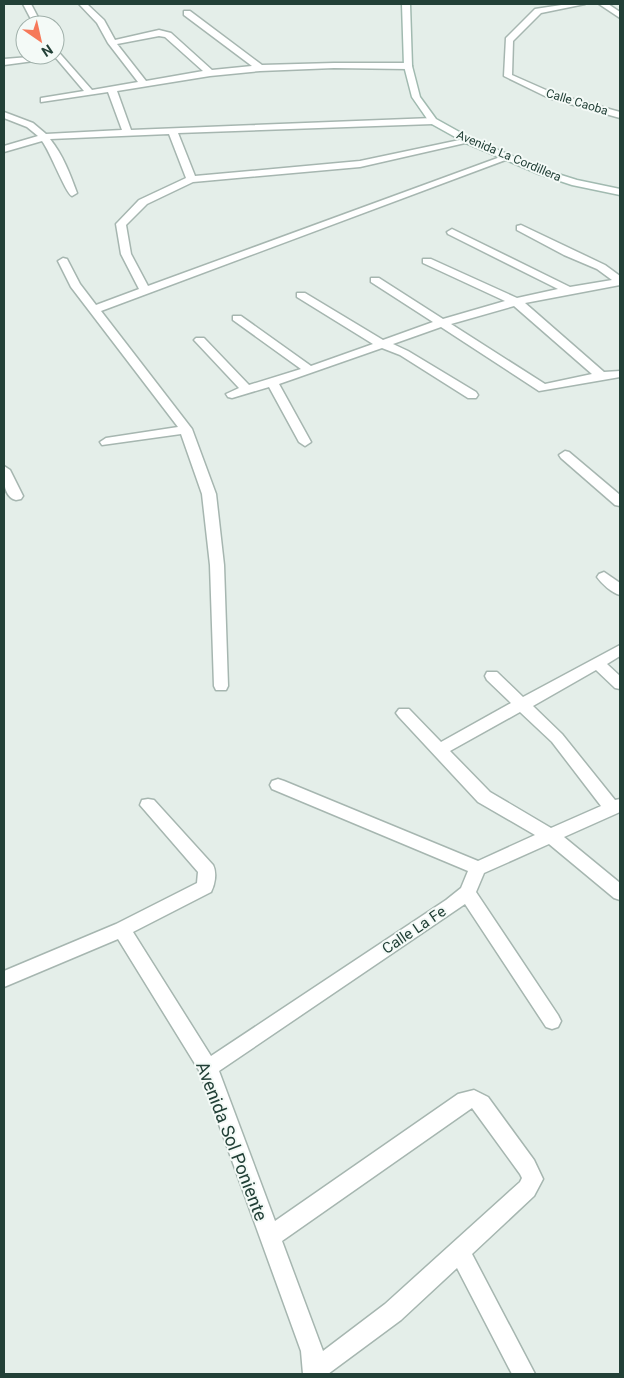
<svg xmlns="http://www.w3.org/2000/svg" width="624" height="1378" viewBox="0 0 624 1378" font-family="Roboto,sans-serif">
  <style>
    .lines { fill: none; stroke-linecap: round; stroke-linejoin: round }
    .street-casing { stroke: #a6b6b0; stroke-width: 3 }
    .secondary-casing { stroke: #a1bab0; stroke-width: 3 }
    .street { fill: #fff; fill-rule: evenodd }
    .secondary { fill: #fff; fill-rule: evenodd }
    .labels { text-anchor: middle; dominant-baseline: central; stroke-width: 4; stroke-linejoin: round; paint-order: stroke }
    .far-street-label { font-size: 12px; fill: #224037; stroke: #f4faf7 }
    .street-label { font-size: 15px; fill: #224037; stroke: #f4faf7 }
    .near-street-label { font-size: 18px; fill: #224037; stroke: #f4faf7 }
  </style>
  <rect width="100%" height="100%" fill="#e4eee9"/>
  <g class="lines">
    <g class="street-casing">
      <g id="street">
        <polygon points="23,4 31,4 42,25 34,25"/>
        <path d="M79,4H87L104,20L115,40L159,30L171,33L212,70L252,66L184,15V11H190L262,65L334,63H408L412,66L408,69L334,68L260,71L210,76L117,91L131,130L433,118L438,121L433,124L178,133L195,176L360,161L469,138L474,141L360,167L193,182L147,204L126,225L131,254L148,286L503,156L511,158L101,311L192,429L216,494L224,565L228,686L226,690H216L214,686L210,565L202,494L181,434L102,445L100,442L106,438L178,427L71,287L58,261L63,258L67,259L80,284L96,305L139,289L121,254L116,224L139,200L186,178L169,134L50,139C63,155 70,174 77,193L72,196C66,194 50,151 42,141L4,152V146L38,136L27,127L4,118V112L33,123L46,134L122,130L108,92L41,102V98L84,91L56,58L4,65V59L55,55V48L92,90L138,82L108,43L97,23ZM159,36L165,37L203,71L146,81L117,44Z"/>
        <polygon points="568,4 585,4 541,13 513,41 512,75 555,94 620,112 620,118 549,98 504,76 506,38 535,9"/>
        <polygon points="599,4 608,4 620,12 620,18"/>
        <path d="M521,225L605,265L620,276V285L525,303L604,372L620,371V377L539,391L441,327L393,344L408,351L476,392L478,395L476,398H468L400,355L382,348L279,384L311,442L305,446L299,442L269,387L232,398L228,397L226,394L239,388L194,340L196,338H204L249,385L301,369L233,320V316H241L311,366L373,344L297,297V293H305L383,340L433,322L371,282V278H379L443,319L505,301L423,263V259H431L517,298L558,289L448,234L447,232L452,229L570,287L612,280L597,269L564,255L517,230V226ZM514,306L592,374L545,384L451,324Z"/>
        <polygon points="565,451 569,452 620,495 620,506 615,505 561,458 559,455"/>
        <path d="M4,466L10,470L23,496L21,499L16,500C3,497 3,477 4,466Z"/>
        <path d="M604,572L620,583V595C612,593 602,584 597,577L599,574Z"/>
        <path d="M620,645V656L607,664L620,676V689L615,688L596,670L533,706L562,734L615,800L620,799V812L564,837L620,883V900L614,898L549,844L484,873L476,892L558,1015L561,1021L558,1027L552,1029L546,1027L465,904L219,1071L275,1221L458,1094L474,1090L488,1097L534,1160L543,1179L534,1196L472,1254L535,1374H512L457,1268L401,1320L328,1374H303L301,1351L200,1072L118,939L4,987V971L116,924L197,883L198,872L140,805L142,800L148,799L154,800L213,865C217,873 215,884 211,892L133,932L211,1056L446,900L461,888L468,871L272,789L270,785L272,781L278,779L284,781L478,861L535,835L478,802L399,717L396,713L399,709H409L441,742L511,703L487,680L485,676L487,672H497L523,697ZM520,712L552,742L601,806L551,828L490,792L450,751ZM472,1108L520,1174L522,1178L520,1182L385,1304L323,1351L282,1241Z"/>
      </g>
    </g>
    <g class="secondary-casing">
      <polygon id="secondary" points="402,4 410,4 412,66 420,97 436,119 472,139 545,170 577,180 620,189 620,195 572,185 539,174 466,143 430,123 412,97 404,66"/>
    </g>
    <use href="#street" class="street"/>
    <use href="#secondary" class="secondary"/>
  </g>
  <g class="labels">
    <g class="far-street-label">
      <text transform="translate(577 102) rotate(17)">Calle Caoba</text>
      <text transform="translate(509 156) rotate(23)">Avenida La Cordillera</text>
    </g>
    <g class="street-label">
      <text transform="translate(414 930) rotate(-34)">Calle La Fe</text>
    </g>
    <g class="near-street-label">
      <text transform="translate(232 1141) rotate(69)">Avenida Sol Poniente</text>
    </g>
  </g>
  <rect width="624" height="1378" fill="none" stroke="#224037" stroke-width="10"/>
  <g transform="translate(40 40) rotate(146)"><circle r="24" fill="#f4faf7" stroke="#a0b0aa"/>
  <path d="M0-4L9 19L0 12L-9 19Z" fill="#f6795a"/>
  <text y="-8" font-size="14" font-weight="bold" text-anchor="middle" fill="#224037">N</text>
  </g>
</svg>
